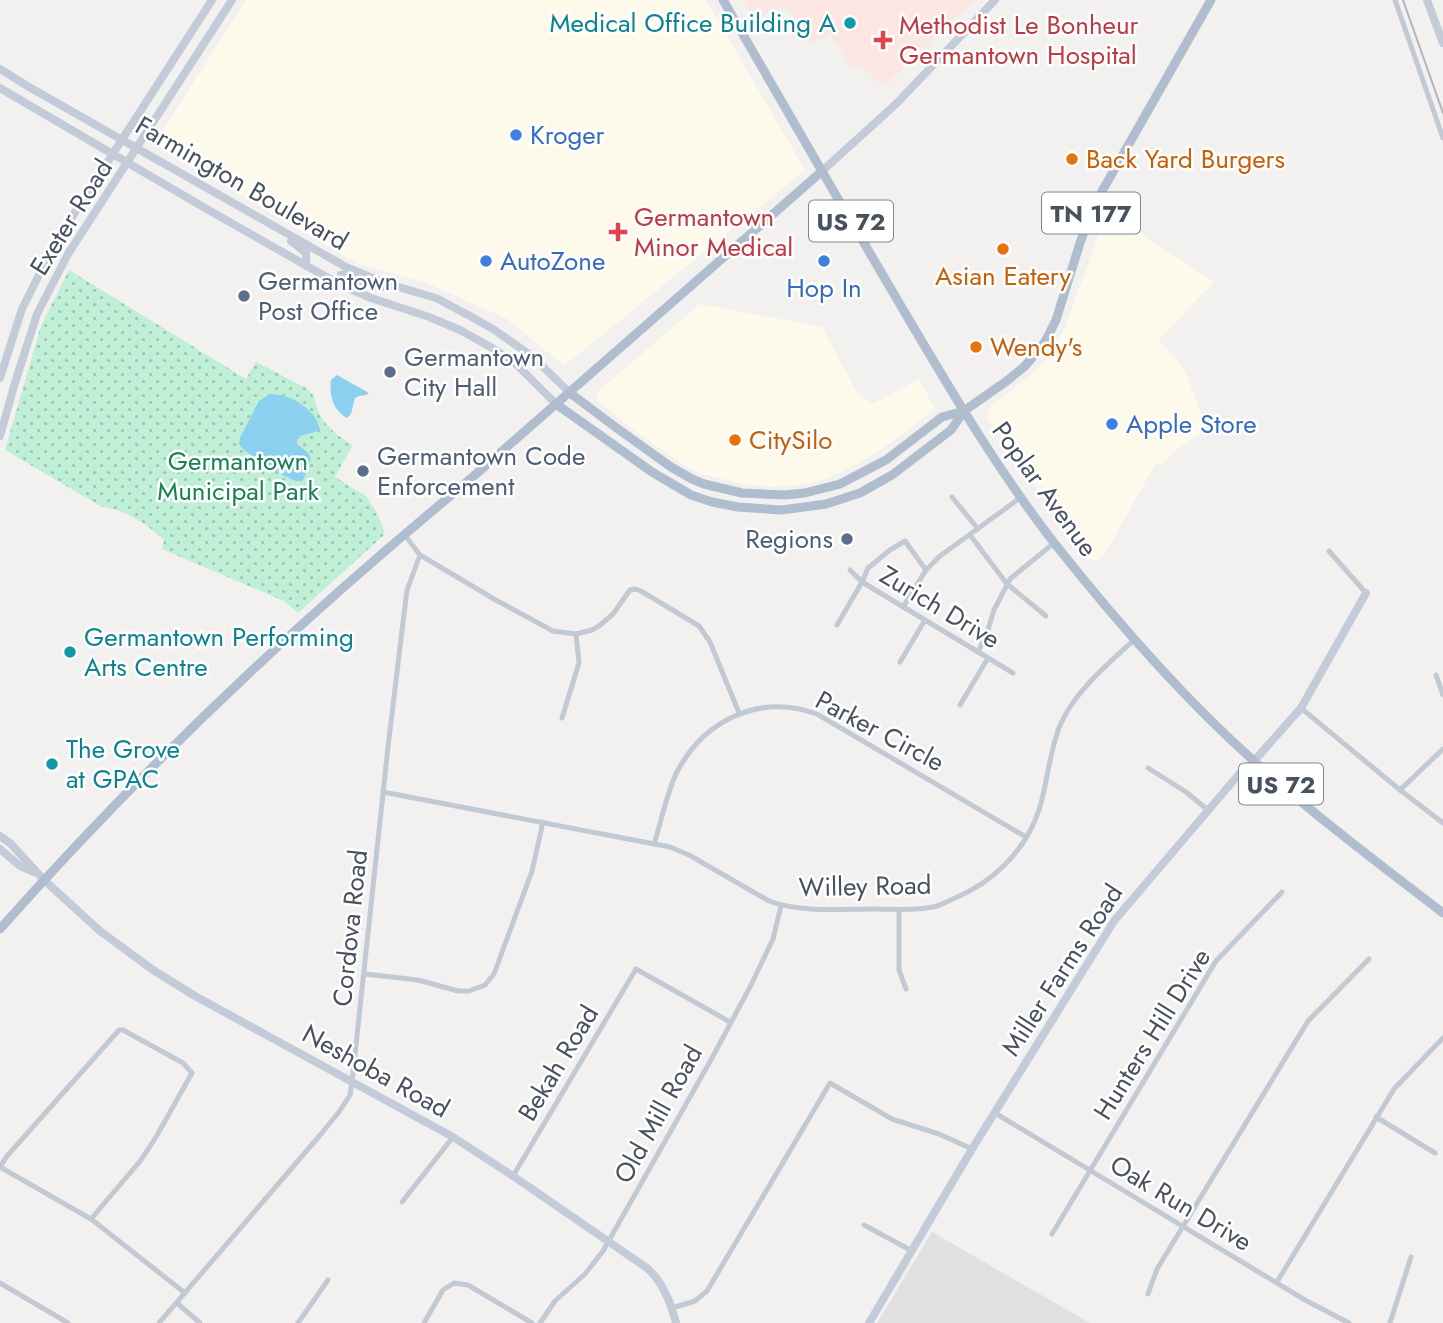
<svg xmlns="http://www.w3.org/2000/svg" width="1443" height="1323" viewBox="0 0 1443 1323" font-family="Jost,sans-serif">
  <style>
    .commercial { fill: #fdf9eb }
    .education { fill: #e1dfdf }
    .medical { fill: #fce6e1 }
    .park { fill: url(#park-dots) }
    .water { fill: #8bd0ee }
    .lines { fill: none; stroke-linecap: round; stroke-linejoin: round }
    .street { stroke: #c1c9d2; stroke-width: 5 }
    .secondary { stroke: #c3cbd9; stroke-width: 8 }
    .primary { stroke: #b0bdcf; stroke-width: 9 }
    .rail { stroke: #b2b5bb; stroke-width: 2 }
    .culture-dot { fill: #0f9aa8; stroke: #fff; stroke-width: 2.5 }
    .health-dot { fill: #e0444e; stroke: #fff; stroke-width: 2.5 }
    .shop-dot { fill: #3f7fe0; stroke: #fff; stroke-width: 2.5 }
    .food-dot { fill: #e8710a; stroke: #fff; stroke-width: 2.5 }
    .service-dot { fill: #5c6f8a; stroke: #fff; stroke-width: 2.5 }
    .labels { text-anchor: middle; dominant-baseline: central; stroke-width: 5; stroke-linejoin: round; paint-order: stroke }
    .shield { fill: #fff; stroke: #7f858e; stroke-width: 2 }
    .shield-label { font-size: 24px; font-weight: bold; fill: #48515e }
    .culture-label { font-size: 26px; fill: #0d838f; stroke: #fff; text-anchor: start }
    .health-label { font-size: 26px; fill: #be3a42; stroke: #fff; text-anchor: start }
    .shop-label { font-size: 26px; fill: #366cbe; stroke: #fff; text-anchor: start }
    .food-label { font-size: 26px; fill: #c56008; stroke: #fff; text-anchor: start }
    .street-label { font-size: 26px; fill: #48515e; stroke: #fff }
    .service-label { font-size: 26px; fill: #4e5e75; stroke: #fff; text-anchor: start }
    .park-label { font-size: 26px; fill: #168256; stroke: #fff }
  </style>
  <defs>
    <pattern id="park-dots" width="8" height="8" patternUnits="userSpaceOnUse" patternTransform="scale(1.75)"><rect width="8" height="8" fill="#bff0d7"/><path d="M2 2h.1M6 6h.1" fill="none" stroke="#9dc5b2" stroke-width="1.8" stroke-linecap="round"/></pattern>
  </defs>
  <rect width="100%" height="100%" fill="#f3f0f0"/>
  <g class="commercial">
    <polygon points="246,0 706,0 805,170 564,366 507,319 427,283 356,263 154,144"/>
    <polygon points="1105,217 1126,224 1214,282 1158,340 1184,368 1207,430 1174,451 1162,466 1156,463 1106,552 1101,559 1095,561 1086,558 988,419 988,411 989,408 1037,370 1057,344 1066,325"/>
    <polygon points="700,304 822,327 858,394 873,404 919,379 935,409 884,448 838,474 820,481 793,486 770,487 744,484 702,474 682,464 627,425 598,400 597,392"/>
  </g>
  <polygon class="education" points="932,1232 1090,1323 877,1323"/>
  <polygon class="medical" points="743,0 974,0 888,83 880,84 861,65 852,67 830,35 809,44 786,5 754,19"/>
  <path class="park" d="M69,270L246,379L256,362L306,388C318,397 314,401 319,413C327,428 339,437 353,445L335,477L366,496L377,513L385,534L298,613L284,601L162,549L164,540C149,525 124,509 102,507L5,450L41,326Z"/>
  <g class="water">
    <path d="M337,375L369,393L366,395L359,396L355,398L351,414L347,418C333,410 329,395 331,380Z"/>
    <path d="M270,394C291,394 315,409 320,429C313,435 304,432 297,439V444L308,453L311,458L303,481H296L282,475L281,472L278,470L275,471L245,451L239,444L240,438L259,401Z"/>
  </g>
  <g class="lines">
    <g class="street">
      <polyline points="1395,0 1443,138"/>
      <polyline points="952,497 978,529"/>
      <polyline points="404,534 420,555 494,599 553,631 576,634 592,630 599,626 613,614 630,590 635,589 641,591 699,626 710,642 739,713"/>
      <polyline points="970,535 1007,584 1046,616"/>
      <polyline points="1329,551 1366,593"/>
      <polyline points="850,570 862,582 1013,673"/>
      <polyline points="903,607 926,570 940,556 1020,498"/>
      <polyline points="837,625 862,582 868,568 890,550 905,541 926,570"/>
      <polyline points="978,652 987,633 994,610 1010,579 1054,543"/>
      <polyline points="900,662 925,620"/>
      <polyline points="1436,675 1443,695"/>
      <polyline points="960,705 988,658"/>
      <polyline points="1301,708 1400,790 1443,823"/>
      <polyline points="562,718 579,663 576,634"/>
      <polyline points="1148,768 1186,792 1208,810"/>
      <polyline points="1400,790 1443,749"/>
      <path d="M383,792L670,847L689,855L769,901C803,913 839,909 875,909C894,909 914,911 933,907C940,906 946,902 953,899C992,883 1025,852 1039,810C1048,782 1049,750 1061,723C1077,689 1108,664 1135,639"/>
      <path d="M654,844C661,823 667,791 677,772C704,720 760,693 817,714L1026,837"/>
      <polyline points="899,909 899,970 906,989"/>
      <polyline points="365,974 418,980 458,991 469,991 485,985 494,974 532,871 543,822"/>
      <polyline points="995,1113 1305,1300 1349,1323"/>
      <polyline points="1376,1117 1435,1153"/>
      <polyline points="0,1167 7,1156 119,1030 123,1030 183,1063 192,1073 156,1137 141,1160 91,1219"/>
      <polyline points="0,1167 91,1219 185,1293"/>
      <polyline points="513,1176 636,969 730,1022"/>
      <polyline points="402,1202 453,1137"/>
      <polyline points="864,1225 912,1251"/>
      <polyline points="1052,1234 1216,961 1282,892"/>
      <polyline points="1277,1282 1394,1089 1443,1038"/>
      <polyline points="0,1283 68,1323"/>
      <polyline points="1148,1294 1157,1269 1308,1021 1369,959"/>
      <polyline points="177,1303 200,1323"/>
      <polyline points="672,1308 695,1301 707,1291 830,1083 892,1119 939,1134 972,1149"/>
      <polyline points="159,1323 321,1134 339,1112 350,1095 352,1082 388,747 400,647 407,590 420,555"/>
      <polyline points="298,1323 328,1280"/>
      <polyline points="424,1323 443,1290 454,1283 468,1285 532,1323"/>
      <polyline points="540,1323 555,1301 585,1274 603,1251 712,1058 751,985 773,939 781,906"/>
      <polyline points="1390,1323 1411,1257"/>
    </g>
    <g class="secondary">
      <polyline points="1427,0 1443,43"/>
      <polyline points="0,69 29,87 346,267 385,283 436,298 470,316 493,329 533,357 570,393"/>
      <polyline points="0,88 205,208 337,283 371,298 429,317 460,330 494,349 516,364 556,404"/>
      <polyline points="821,172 896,104 995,0"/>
      <polyline points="291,241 306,253 306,266"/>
      <polyline points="341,275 346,274 372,285 385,287"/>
      <polyline points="0,378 22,309 54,245 212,0"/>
      <polyline points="0,436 14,386 37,314 68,254 232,0"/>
      <path d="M0,836L10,843L44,880L100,931L153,970L195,996L453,1137L513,1176L647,1268C663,1282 671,1303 676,1323"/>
      <polyline points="0,849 20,866 34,872"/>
      <polyline points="869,1323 972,1149 1114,921 1240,773 1254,761 1301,708 1366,593"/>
    </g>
    <g class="primary">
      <path d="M723,0C781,101 839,201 898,301C947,384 996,468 1055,544C1116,621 1181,696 1254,761C1314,815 1379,864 1443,913"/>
      <polyline points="570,393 618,429 671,467 692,479 704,484 742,493 784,495 805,493 840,484 886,460 942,417 964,411 1008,380 1025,366 1045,342 1056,320 1080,243 1093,207 1211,0"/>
      <polyline points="556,404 652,472 691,495 712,502 738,507 782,510 826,504 860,493 892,475 951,430 964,411"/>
      <path d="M0,929C141,770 296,623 460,488L821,172"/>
    </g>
    <polyline class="rail" points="1403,0 1443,113"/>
  </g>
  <g class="culture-dot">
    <circle cx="850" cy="23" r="7"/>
    <circle cx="70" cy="652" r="7"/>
    <circle cx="52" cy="764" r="7"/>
  </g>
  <g class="health-dot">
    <path d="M879.5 29.5h7v7h7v7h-7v7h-7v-7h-7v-7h7z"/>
    <path d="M614.5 221.5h7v7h7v7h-7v7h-7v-7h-7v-7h7z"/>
  </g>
  <g class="shop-dot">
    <circle cx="516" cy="135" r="7"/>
    <circle cx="486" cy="261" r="7"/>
    <circle cx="824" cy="261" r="7"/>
    <circle cx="1112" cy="424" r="7"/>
  </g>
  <g class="food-dot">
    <circle cx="1072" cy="159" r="7"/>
    <circle cx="1003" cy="249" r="7"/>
    <circle cx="976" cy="347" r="7"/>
    <circle cx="735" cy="440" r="7"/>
  </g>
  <g class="service-dot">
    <circle cx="244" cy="296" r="7"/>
    <circle cx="390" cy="372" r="7"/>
    <circle cx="363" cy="471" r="7"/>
    <circle cx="847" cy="539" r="7"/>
  </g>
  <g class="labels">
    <g class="shield">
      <rect x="1042" y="192.5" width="98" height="41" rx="5"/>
      <rect x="809" y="200.5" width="84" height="41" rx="5"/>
      <rect x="1239" y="763.5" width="84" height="41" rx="5"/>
    </g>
    <g class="shield-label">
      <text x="1091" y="213">TN 177</text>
      <text x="851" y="221">US 72</text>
      <text x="1281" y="784">US 72</text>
    </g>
    <g class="culture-label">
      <text x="836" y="23" text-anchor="end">Medical Office Building A</text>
      <text x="84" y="637">Germantown Performing<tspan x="84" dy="30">Arts Centre</tspan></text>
      <text x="66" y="749">The Grove<tspan x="66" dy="30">at GPAC</tspan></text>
    </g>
    <g class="health-label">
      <text x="899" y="25">Methodist Le Bonheur<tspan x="899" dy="30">Germantown Hospital</tspan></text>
      <text x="634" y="217">Germantown<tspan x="634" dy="30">Minor Medical</tspan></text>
    </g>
    <g class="shop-label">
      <text x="530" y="135">Kroger</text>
      <text x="500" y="261">AutoZone</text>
      <text x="824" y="288" text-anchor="middle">Hop In</text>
      <text x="1126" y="424">Apple Store</text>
    </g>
    <g class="food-label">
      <text x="1086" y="159">Back Yard Burgers</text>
      <text x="1003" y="276" text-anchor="middle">Asian Eatery</text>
      <text x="990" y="347">Wendy's</text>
      <text x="749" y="440">CitySilo</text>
    </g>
    <g class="street-label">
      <text transform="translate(242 183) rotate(30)">Farmington Boulevard</text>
      <text transform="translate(71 217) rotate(-58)">Exeter Road</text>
      <text transform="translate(1045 489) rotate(54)">Poplar Avenue</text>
      <text transform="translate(940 607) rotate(31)">Zurich Drive</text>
      <text transform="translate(880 731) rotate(28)">Parker Circle</text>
      <text transform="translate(865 886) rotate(-1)">Willey Road</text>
      <text transform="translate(350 928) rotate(-84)">Cordova Road</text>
      <text transform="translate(1062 970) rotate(-57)">Miller Farms Road</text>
      <text transform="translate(1152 1034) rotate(-58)">Hunters Hill Drive</text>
      <text transform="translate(558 1063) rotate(-59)">Bekah Road</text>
      <text transform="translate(376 1071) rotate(29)">Neshoba Road</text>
      <text transform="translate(658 1114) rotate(-61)">Old Mill Road</text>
      <text transform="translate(1181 1203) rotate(31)">Oak Run Drive</text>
    </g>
    <g class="service-label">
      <text x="258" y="281">Germantown<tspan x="258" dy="30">Post Office</tspan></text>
      <text x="404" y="357">Germantown<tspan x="404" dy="30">City Hall</tspan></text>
      <text x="377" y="456">Germantown Code<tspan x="377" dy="30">Enforcement</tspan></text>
      <text x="833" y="539" text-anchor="end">Regions</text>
    </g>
    <g class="park-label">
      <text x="238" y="461">Germantown<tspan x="238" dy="30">Municipal Park</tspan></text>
    </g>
  </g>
</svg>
